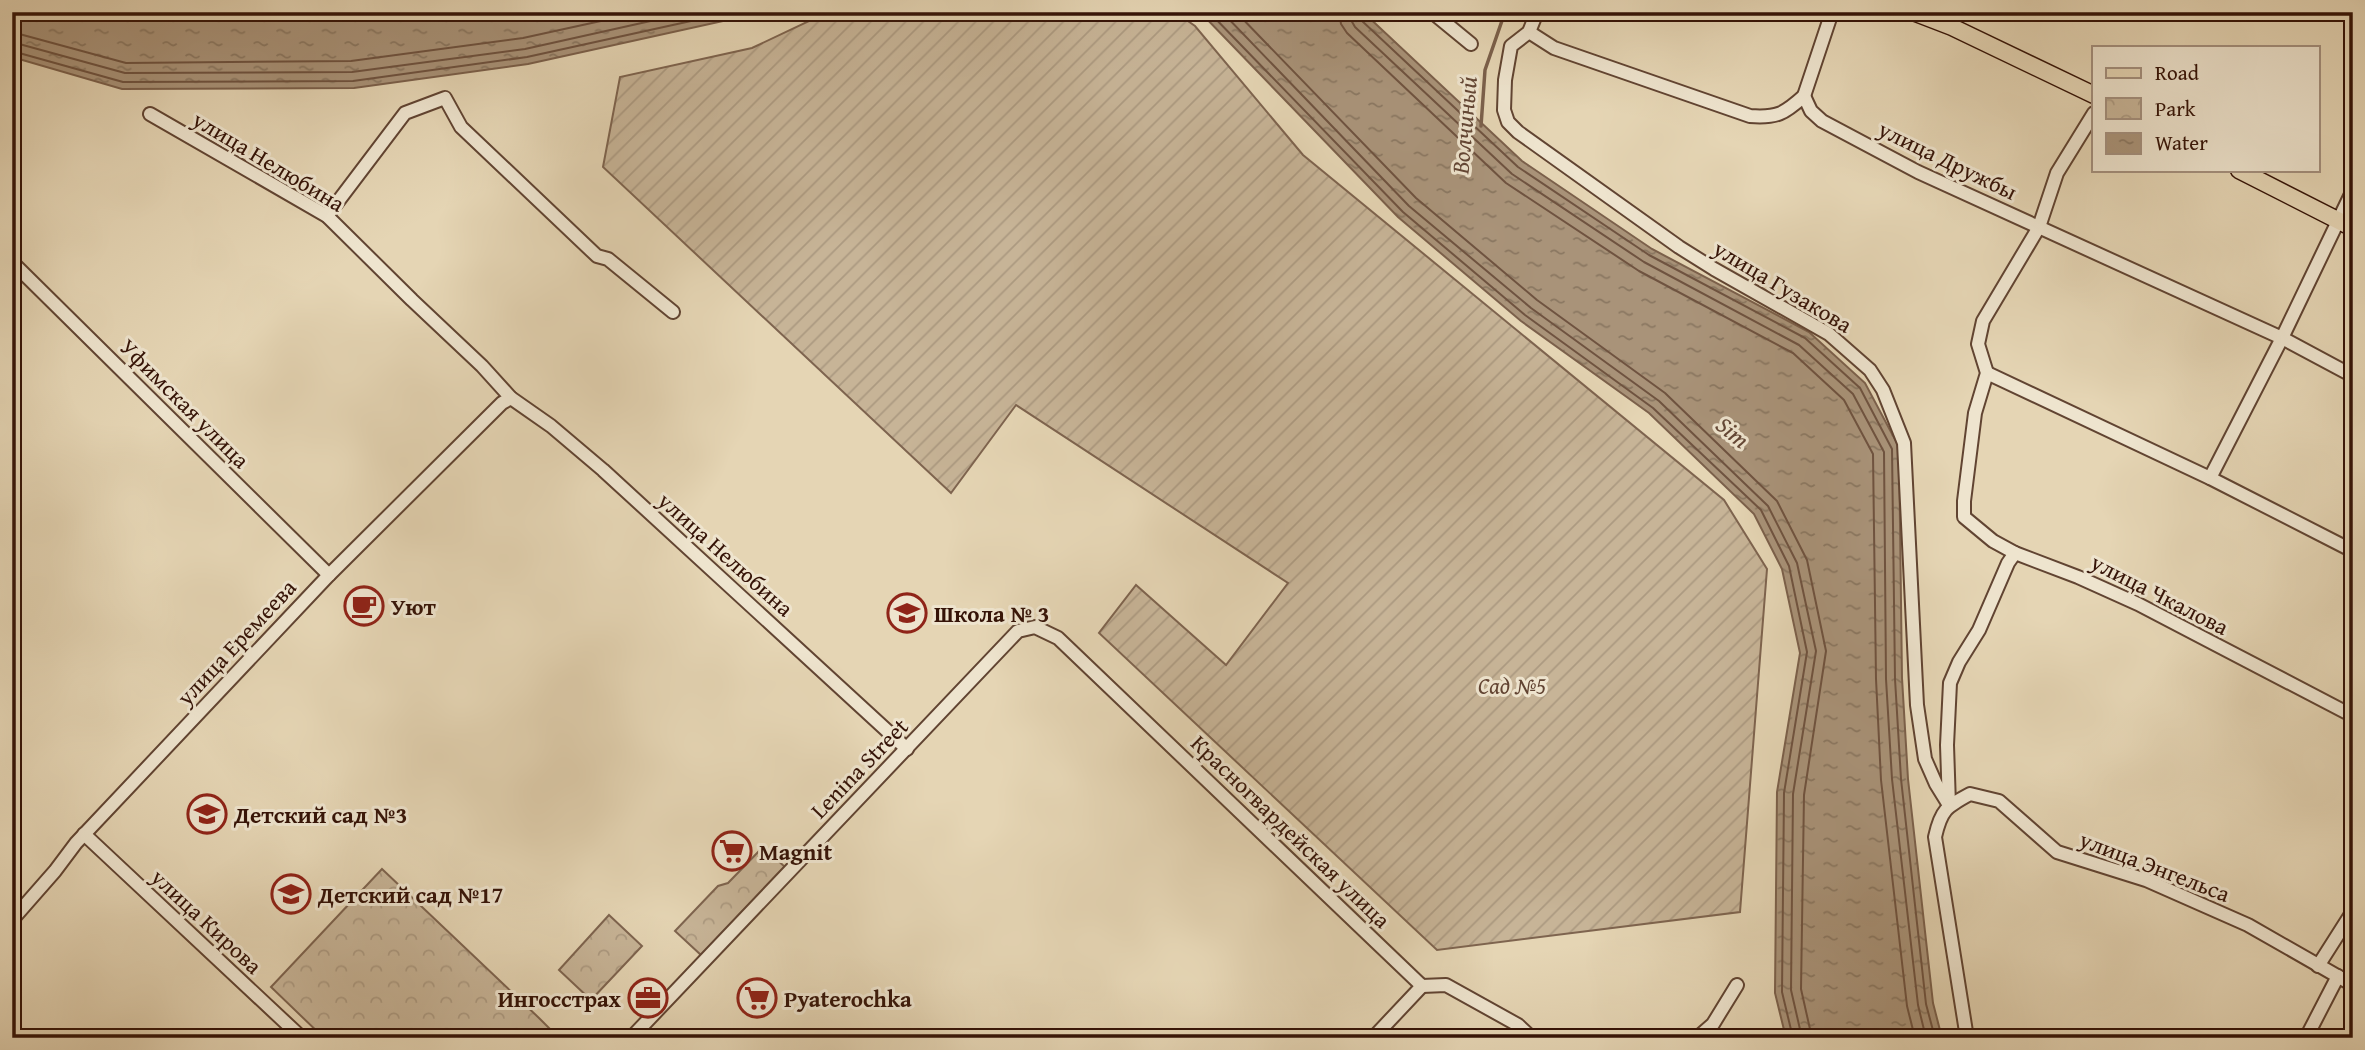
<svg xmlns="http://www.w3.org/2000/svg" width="2365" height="1050" viewBox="0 0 2365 1050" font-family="'Gentium Book Plus',serif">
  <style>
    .park { fill: url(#park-crowns); stroke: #7e644f; stroke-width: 2 }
    .garden { fill: url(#garden-furrows); stroke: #7e644f; stroke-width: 2 }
    .water { fill: url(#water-ripples); stroke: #7b604b; stroke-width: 2 }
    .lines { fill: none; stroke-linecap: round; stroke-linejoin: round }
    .shore { stroke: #6f5340; stroke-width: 2 }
    .stream { stroke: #7b604b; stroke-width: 3.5 }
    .minor-casing { stroke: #614432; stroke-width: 16 }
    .major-casing { stroke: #351307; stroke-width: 19 }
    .minor { stroke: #eee4ce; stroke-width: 12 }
    .major { stroke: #e5d5b4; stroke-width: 16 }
    .labels { text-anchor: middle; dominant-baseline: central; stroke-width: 6; stroke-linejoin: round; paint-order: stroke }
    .street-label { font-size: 23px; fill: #351307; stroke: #eee4ce }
    .poi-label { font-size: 23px; font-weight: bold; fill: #351307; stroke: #eee4ce; text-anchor: start }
    .park-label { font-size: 23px; font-style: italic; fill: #614332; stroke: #eee4ce }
    .water-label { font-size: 24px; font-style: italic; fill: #634635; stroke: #eee4ce }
  </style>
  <defs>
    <pattern id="park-crowns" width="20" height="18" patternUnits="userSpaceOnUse" patternTransform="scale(1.75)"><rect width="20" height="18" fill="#c7b497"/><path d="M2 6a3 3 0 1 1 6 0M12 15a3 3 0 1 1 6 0" fill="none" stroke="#ac9a81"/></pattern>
    <pattern id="garden-furrows" width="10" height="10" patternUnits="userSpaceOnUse" patternTransform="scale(1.75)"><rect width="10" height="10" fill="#c7b497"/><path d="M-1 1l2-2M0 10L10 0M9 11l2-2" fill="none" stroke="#ac9a81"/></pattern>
    <pattern id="water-ripples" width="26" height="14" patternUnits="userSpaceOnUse" patternTransform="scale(1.75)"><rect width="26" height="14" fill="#a99379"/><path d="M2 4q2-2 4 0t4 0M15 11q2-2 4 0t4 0" fill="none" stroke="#8a7761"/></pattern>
  </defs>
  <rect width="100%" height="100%" fill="#e5d5b4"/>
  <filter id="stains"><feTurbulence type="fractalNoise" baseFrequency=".00286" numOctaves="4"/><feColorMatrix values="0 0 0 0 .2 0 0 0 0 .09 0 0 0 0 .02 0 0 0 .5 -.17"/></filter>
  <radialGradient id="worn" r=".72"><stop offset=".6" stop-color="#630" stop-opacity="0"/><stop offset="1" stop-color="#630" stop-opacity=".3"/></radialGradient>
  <g class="park">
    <polygon points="763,847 785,867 701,955 675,931 718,886 728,883"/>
    <polygon points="382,869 539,1018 559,1038 324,1038 271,987"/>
    <polygon points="609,915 642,946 591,1000 559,970"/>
  </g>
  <polygon class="garden" points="828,12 1175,12 1195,26 1303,155 1724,500 1767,569 1740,912 1437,950 1099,633 1136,585 1226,665 1288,583 1016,405 951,493 603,167 620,77 752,48"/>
  <g class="water">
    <polygon points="12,12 764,12 528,64 354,88 122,89 12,57"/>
    <polygon points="1200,12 1363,12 1522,161 1652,249 1809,332 1865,383 1899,447 1902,678 1908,779 1933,1003 1942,1038 1786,1038 1775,993 1777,792 1800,653 1782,569 1754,514 1649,413 1521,321 1398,217"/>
  </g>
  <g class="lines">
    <g class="shore">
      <polyline points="1209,12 1403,212 1525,315 1653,408 1761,510 1789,566 1807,652 1784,793 1782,992 1793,1038"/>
      <polyline points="1222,12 1409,206 1531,308 1659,401 1768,506 1797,563 1816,651 1793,794 1791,990 1802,1038"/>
      <polyline points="1236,12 1416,198 1537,300 1665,393 1777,501 1807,560 1826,651 1804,795 1801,989 1812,1038"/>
      <polyline points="1339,12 1341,24 1347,33 1506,183 1639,271 1793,353 1844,400 1873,454 1876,679 1881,780 1907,1006 1915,1038"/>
      <polyline points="1350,12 1351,20 1355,27 1512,174 1644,262 1799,345 1853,394 1884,452 1886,679 1892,779 1918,1005 1926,1038"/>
      <polyline points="1358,12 1361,20 1518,167 1649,255 1805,338 1860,388 1892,449 1895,679 1901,779 1926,1004 1935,1038"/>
      <polyline points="12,32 126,63 351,61 523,38 642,12"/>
      <polyline points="12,42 125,73 352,72 525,49 691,12"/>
      <polyline points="12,51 123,82 353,81 527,57 732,12"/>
    </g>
    <polyline class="stream" points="1481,126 1485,70 1505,12"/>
    <g class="minor-casing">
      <g id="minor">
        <polyline points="1432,12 1471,44"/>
        <polyline points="1537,12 1529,32 1511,46 1505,80 1504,110 1508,122 1518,132 1679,247 1714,269 1829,334 1870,370 1883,390 1904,443 1917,705 1925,759 1936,784 1949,805"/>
        <path d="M1529,32L1554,48L1750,116C1777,118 1784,114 1804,96L1811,111L1822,121L1918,172L2282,338L2353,376"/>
        <polyline points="1804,96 1832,12"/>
        <polyline points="2094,113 2057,173 2039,227 1983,321 1978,344 1987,373 1975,413 1964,501 1964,517 1993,541 2015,553 2078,577 2138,604 2353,716"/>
        <polyline points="150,114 327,216 412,300 482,366 511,398"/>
        <polyline points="327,216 405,113 445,98 461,127 597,256 608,259 673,312"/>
        <polyline points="12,262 329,575"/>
        <polyline points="1987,373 2210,478 2353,551"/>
        <polyline points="2210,478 2282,338 2353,190"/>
        <polyline points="1949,805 1947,745 1950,683 1959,662 1979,630 2008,563 2015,553"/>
        <polyline points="84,834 302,1038"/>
        <polyline points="12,920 55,871 76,843 329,575 502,403 511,398 551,426 603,470 907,749"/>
        <polyline points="2318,966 2353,911"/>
        <polyline points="631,1038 1018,631 1035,627 1058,638 1422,986 1446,985 1518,1025 1532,1038"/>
        <polyline points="1373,1038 1422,986"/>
        <polyline points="1697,1038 1713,1024 1737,985"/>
        <path d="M1967,1038L1935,837C1941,810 1946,807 1970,794L1999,801L2057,852L2146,880L2248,925L2353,985"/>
        <polyline points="2306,1038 2338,976"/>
      </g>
    </g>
    <g class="major-casing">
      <g id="major">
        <polyline points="1913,12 1952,27 2094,95"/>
        <polyline points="2239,170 2353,228"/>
      </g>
    </g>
    <use href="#minor" class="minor"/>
    <use href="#major" class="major"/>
  </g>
  <defs>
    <g id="cafe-ring" transform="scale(2.0125)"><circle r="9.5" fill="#eee4ce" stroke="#8f2418" stroke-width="1.5"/><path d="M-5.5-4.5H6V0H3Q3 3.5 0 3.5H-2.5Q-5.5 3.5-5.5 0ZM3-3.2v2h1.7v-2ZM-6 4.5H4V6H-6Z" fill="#8f2418"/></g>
    <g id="school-ring" transform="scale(2.0125)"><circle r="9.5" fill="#eee4ce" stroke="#8f2418" stroke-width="1.5"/><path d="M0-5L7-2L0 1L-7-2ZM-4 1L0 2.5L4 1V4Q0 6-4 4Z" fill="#8f2418"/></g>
    <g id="supermarket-ring" transform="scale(2.0125)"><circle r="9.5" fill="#eee4ce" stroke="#8f2418" stroke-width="1.5"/><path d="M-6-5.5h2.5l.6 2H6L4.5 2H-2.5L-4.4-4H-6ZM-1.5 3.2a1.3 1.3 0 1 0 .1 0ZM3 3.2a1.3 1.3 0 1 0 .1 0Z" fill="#8f2418"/></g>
    <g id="office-ring" transform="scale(2.0125)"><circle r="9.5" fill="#eee4ce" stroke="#8f2418" stroke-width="1.5"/><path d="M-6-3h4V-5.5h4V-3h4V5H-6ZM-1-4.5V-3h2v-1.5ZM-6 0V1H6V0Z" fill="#8f2418"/></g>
  </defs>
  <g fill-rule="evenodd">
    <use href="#cafe-ring" x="364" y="606"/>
    <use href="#school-ring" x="907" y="613"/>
    <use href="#school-ring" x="207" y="814"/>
    <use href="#supermarket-ring" x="732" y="851"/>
    <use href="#school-ring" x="291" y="894"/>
    <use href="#office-ring" x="648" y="998"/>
    <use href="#supermarket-ring" x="757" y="998"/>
  </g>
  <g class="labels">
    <g class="street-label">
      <text transform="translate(1948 160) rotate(26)">улица Дружбы</text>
      <text transform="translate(269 161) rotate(31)">улица Нелюбина</text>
      <text transform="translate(1783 286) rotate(31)">улица Гузакова</text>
      <text transform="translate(185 403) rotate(45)">Уфимская улица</text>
      <text transform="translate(726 554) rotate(42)">улица Нелюбина</text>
      <text transform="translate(2160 594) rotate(27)">улица Чкалова</text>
      <text transform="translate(236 642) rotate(-47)">улица Еремеева</text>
      <text transform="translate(859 768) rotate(-46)">Lenina Street</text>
      <text transform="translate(1291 831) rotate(44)">Красногвардейская улица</text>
      <text transform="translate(2155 866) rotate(21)">улица Энгельса</text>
      <text transform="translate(207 921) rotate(43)">улица Кирова</text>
    </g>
    <g class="poi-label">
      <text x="391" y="606">Уют</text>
      <text x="934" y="613">Школа № 3</text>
      <text x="234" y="814">Детский сад №3</text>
      <text x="759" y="851">Magnit</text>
      <text x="318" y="894">Детский сад №17</text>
      <text x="621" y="998" text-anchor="end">Ингосстрах</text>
      <text x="784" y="998">Pyaterochka</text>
    </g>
    <g class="park-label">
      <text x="1512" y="685">Сад №5</text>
    </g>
    <g class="water-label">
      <text transform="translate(1464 125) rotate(-85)">Волчиный</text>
      <text transform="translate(1733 432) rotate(40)">Sim</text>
    </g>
  </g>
  <rect width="2365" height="1050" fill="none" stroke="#e5d5b4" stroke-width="42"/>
  <rect x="14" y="14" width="2337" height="1022" fill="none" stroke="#351307" stroke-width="3.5"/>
  <rect x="21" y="21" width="2323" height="1008" fill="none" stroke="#351307" stroke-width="2"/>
  <rect x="2092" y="46" width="228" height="126" fill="#eee4ce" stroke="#a4907e" stroke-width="2"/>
  <rect x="2106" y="68" width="35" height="10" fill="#e5d5b4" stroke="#a4907e" stroke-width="2"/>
  <text x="2155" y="80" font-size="21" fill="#351307">Road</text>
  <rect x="2106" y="98" width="35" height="21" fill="url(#park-crowns)" stroke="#a4907e" stroke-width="2"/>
  <text x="2155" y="116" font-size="21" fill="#351307">Park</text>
  <rect x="2106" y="133" width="35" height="21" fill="url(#water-ripples)" stroke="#a4907e" stroke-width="2"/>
  <text x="2155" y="150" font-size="21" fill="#351307">Water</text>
  <rect width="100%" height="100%" filter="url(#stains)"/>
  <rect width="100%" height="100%" fill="url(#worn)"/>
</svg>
